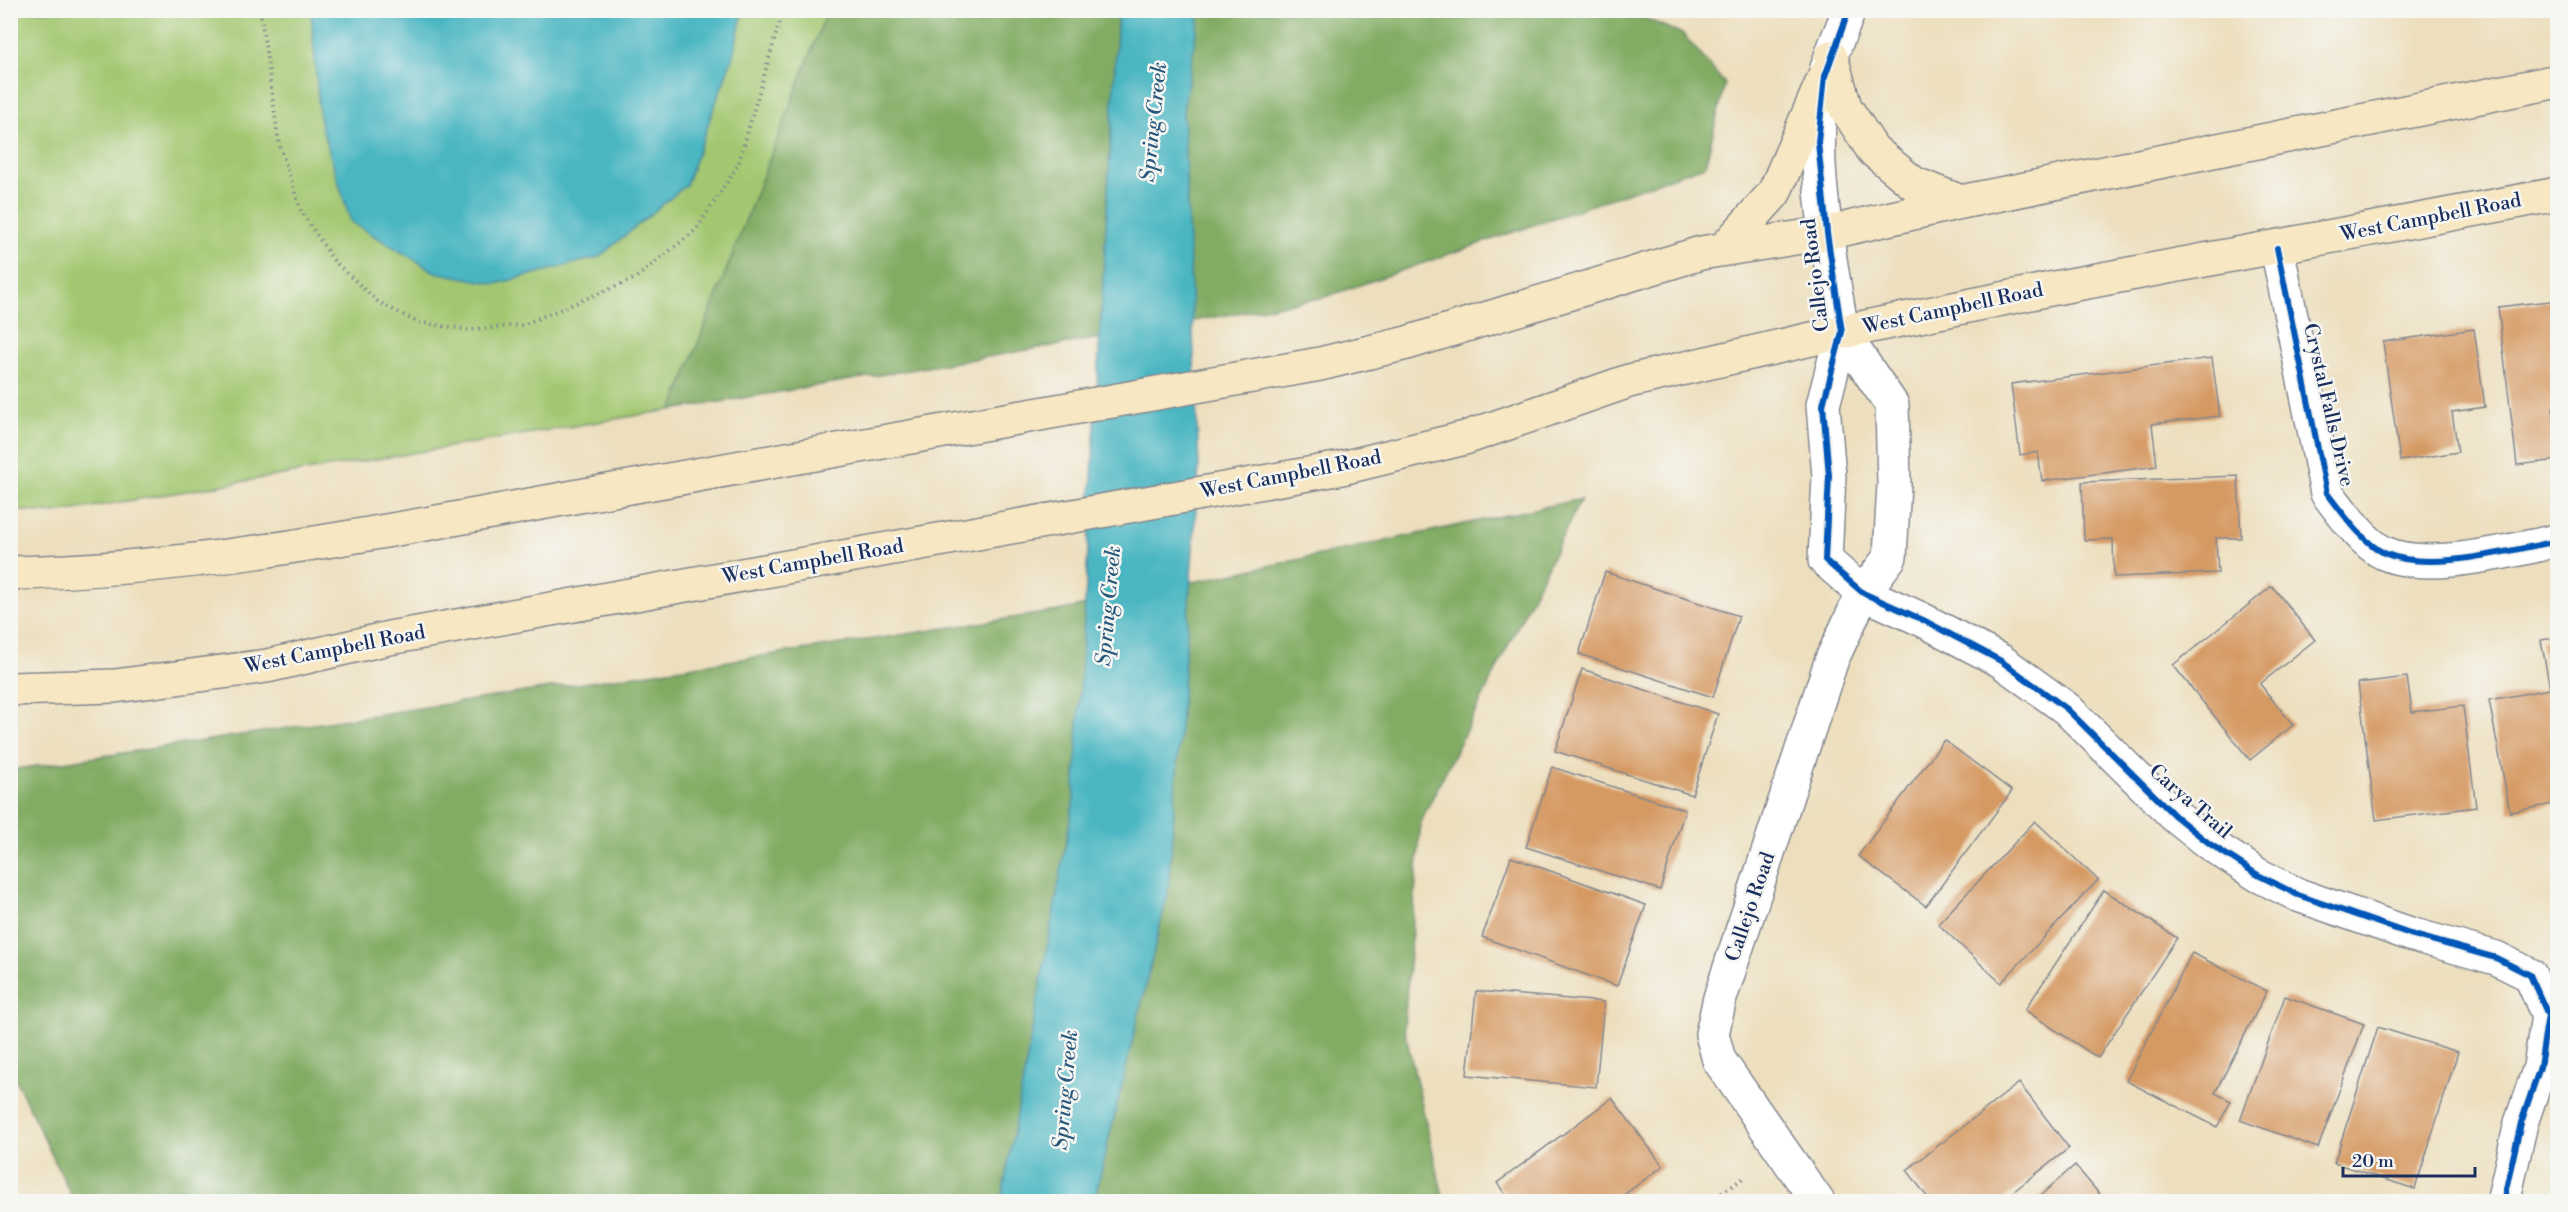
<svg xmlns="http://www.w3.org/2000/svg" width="2568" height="1212" viewBox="0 0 2568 1212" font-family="'Libre Bodoni',serif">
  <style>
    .green { fill: #a3c771; stroke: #5f7b68; stroke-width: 1.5 }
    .forest { fill: #82ac63; stroke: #4e6e60; stroke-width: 1.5 }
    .water { fill: #48b6c2; stroke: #327290; stroke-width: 1.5 }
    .building { fill: #d59962 }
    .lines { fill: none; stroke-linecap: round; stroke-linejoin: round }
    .minor-casing { stroke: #84878e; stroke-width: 36 }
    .tertiary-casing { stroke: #84878e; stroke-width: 36 }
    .secondary-casing { stroke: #84878e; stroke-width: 36 }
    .path { stroke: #84878e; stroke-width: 4; stroke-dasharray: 1.5 4.5; stroke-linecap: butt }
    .minor { stroke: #fff; stroke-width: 33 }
    .tertiary { stroke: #fff; stroke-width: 33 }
    .secondary { stroke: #f7e8c3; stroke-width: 33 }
    .cycleway-casing { stroke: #f6f6f2; stroke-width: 10 }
    .cycleway { stroke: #0057b8; stroke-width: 6 }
    .labels { text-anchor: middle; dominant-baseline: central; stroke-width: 5; stroke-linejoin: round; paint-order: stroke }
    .street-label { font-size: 20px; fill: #1b2f5e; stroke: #f6f6f2 }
    .water-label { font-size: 21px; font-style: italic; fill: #28587c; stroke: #f6f6f2 }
  </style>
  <rect width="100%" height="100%" fill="#f6f6f2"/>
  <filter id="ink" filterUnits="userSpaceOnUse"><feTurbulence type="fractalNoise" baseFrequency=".0167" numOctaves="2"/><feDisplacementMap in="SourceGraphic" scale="12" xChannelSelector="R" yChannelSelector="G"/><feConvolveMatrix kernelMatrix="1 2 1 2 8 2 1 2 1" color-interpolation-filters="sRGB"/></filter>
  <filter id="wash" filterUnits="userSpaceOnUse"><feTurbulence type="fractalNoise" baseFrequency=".008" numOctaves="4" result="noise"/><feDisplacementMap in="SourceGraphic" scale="24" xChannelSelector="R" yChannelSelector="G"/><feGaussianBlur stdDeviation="1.35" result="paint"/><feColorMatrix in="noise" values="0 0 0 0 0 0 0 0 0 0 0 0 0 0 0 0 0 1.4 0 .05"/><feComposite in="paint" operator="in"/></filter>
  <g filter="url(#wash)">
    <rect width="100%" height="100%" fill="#eddfbe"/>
    <polygon class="green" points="10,11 1168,11 1134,332 56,513 11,510"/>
    <g class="forest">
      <polygon points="827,11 1627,11 1683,34 1725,84 1705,166 1325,297 1134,332 672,410"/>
      <polygon points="1581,499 1421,821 1404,1027 1444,1201 74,1201 11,1070 11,770 1058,611"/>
    </g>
    <g class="water">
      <polygon points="311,11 311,10 743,11 733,56 686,185 599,257 496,284 435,272 351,222 320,122"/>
      <polygon points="1118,11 1200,11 1183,111 1199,467 1168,892 1094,1201 1001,1202 1074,799"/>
    </g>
    <g id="blocks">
      <g class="building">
        <polygon points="2558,300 2558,406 2553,407 2558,460 2517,465 2498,307"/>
        <polygon points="2474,329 2485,407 2452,412 2458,452 2400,461 2383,342"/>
        <polygon points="2212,358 2220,416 2152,424 2157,466 2042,481 2038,452 2020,455 2011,384"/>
        <polygon points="2238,476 2241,538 2216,538 2218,573 2114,577 2113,539 2084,540 2082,482"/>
        <polygon points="1605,572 1739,616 1713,697 1579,654"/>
        <polygon points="2272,586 2315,640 2260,684 2293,725 2250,760 2173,665"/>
        <polygon points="2558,637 2558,803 2510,812 2489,700 2550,689 2541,640"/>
        <polygon points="1582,669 1718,714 1692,795 1555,751"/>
        <polygon points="2407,677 2412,712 2463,706 2476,807 2376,820 2358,683"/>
        <polygon points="1944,740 2012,791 1926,906 1858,856"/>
        <polygon points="1552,767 1685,810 1660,890 1526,847"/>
        <polygon points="2035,821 2098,880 2001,983 1938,924"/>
        <polygon points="1511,857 1646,905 1617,986 1482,937"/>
        <polygon points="2104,890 2177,938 2098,1058 2025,1010"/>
        <polygon points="2192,953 2267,991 2215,1093 2231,1101 2217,1127 2126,1081"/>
        <polygon points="1476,991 1604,1002 1596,1087 1467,1075"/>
        <polygon points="2285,996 2364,1024 2318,1148 2240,1120"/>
        <polygon points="2378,1027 2458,1052 2415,1189 2334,1163"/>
        <polygon points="2019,1083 2069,1148 2000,1202 1931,1202 1907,1170"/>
        <polygon points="1612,1098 1663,1166 1614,1202 1511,1202 1497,1183"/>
        <polygon points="2075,1165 2106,1202 2033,1202"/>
      </g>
    </g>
  </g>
  <g filter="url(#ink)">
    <use href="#blocks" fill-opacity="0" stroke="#84878e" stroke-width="1.5"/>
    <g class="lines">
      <g class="minor-casing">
        <g id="minor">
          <path d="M2277,248L2327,493C2341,511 2363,543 2384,553C2429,573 2510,550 2558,541"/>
          <polyline points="1842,332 1823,405 1829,476 1825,560 1863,593 1923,620 2001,661 2067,709 2175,816 2210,844 2258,875 2298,895 2410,934 2496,958 2530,975 2548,1015 2540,1067 2521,1123 2503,1202"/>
          <polyline points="1818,1202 1719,1060 1712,1034 1720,998 1832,659 1863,593 1890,557 1894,484 1892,405 1842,332"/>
        </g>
      </g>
      <g class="tertiary-casing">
        <path id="tertiary" d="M1842,332C1830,256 1807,150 1825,76C1830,54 1841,32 1849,10"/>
      </g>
      <g class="secondary-casing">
        <g id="secondary">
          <polyline points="1831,57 1845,107 1873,150 1913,183 1961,202"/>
          <polyline points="1724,249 1774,193 1825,76"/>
          <path d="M10,573C204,570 395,529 585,495C830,451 1075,408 1320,364L1407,343L1701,253L1827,233L1961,202L2558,81"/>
          <polyline points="10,689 115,686 267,666 389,638 1342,468 1465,438 1629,381 1842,332 2060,287 2558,194"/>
        </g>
      </g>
      <g class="path">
        <polyline points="260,10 279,143 301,211 334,261 378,302 417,322 469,330 522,325 634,279 696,230 738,165 783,10"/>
        <polyline points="1706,1202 1744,1178"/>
      </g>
      <use href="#minor" class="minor"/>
      <use href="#tertiary" class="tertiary"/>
      <use href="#secondary" class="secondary"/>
      <g class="cycleway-casing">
        <g id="cycleway">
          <polyline points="1849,10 1825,76 1818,142 1827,233 1842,332 1823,405 1829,476 1825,560 1863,593 1923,620 2001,661 2067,709 2175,816 2210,844 2258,875 2298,895 2410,934 2496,958 2530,975 2548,1015 2540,1067 2521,1123 2503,1202"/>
          <path d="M2277,248L2327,493C2341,511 2363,543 2384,553C2429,573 2510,550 2558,541"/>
        </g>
      </g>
      <use href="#cycleway" class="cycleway"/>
    </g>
  </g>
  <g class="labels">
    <g class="street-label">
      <text transform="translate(2431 218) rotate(-11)">West Campbell Road</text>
      <text transform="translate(1816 275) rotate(-97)">Callejo Road</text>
      <text transform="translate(1953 309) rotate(-12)">West Campbell Road</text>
      <text transform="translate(2328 405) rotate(77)">Crystal Falls Drive</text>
      <text transform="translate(1291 475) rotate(-11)">West Campbell Road</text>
      <text transform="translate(813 562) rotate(-10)">West Campbell Road</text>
      <text transform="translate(335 650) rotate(-11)">West Campbell Road</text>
      <text transform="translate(2190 802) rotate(41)">Carya Trail</text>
      <text transform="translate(1751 907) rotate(-71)">Callejo Road</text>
    </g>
    <g class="water-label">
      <text transform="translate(1154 122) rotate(-84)">Spring Creek</text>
      <text transform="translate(1109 606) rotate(-85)">Spring Creek</text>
      <text transform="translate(1066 1090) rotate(-85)">Spring Creek</text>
    </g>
  </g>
  <rect width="2568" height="1212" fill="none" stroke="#f6f6f2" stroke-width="36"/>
  <path d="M2343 1167v9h132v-9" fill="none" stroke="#1b2f5e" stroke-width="3"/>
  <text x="2352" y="1167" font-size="18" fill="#1b2f5e" stroke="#f6f6f2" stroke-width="4.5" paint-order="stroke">20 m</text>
</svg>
